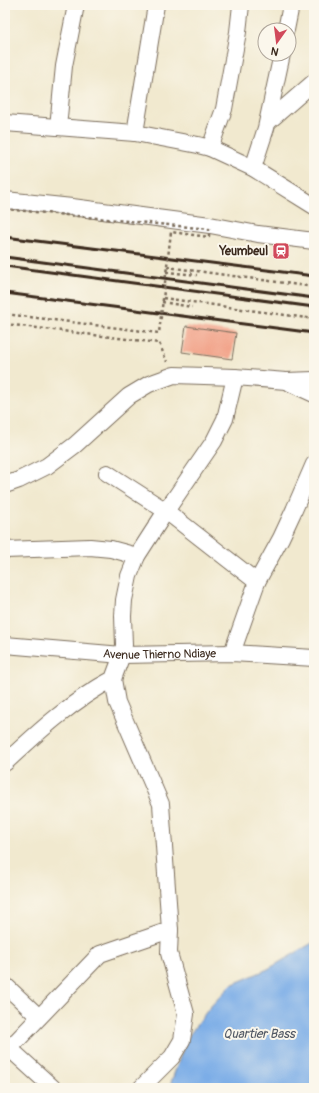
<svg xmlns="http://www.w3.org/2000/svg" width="319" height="1093" viewBox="0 0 319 1093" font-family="Pangolin,sans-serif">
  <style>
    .water { fill: #7bade7; stroke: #5b6c82 }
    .building { fill: #f2a48b }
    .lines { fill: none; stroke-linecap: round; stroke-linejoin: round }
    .minor-casing { stroke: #7b6d5c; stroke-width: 18 }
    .path { stroke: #7b6d5c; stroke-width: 2.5; stroke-dasharray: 3 3; stroke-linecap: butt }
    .minor { stroke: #fff; stroke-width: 16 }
    .rail { stroke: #3b2a1e; stroke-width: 3 }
    .path-bridge { stroke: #7b6d5c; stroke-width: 2.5; stroke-dasharray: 3 3; stroke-linecap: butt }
    .labels { text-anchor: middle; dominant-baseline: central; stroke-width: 4; stroke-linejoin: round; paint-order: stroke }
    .poi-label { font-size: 12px; font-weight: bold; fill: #3b2a1e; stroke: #fbf7ec; text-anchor: end }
    .street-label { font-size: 12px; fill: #3b2a1e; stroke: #fbf7ec }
    .water-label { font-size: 13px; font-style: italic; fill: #515864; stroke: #fbf7ec }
  </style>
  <rect width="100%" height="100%" fill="#fbf7ec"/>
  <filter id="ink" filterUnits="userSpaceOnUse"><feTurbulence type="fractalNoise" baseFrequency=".025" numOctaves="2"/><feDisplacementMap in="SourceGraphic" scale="8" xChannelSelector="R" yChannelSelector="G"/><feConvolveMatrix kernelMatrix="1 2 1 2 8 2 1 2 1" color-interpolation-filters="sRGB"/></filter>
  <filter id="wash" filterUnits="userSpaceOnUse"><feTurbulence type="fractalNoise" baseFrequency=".012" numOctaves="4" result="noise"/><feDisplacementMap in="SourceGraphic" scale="16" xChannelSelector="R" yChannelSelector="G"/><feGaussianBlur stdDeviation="0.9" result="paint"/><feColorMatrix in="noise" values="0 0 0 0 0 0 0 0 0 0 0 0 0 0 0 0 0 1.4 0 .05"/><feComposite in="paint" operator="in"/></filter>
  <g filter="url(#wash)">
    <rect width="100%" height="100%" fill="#f1e9cf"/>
    <polygon class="water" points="314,942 314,1088 169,1088 187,1038 210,1007 231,985 268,969"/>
    <g id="blocks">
      <polygon class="building" points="186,326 236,333 232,359 182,352"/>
    </g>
  </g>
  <g filter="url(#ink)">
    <use href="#blocks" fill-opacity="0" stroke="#7b6d5c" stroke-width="1"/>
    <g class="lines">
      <g class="minor-casing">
        <g id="minor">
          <polyline points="286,30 291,5"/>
          <polyline points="268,122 314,82"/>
          <polyline points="5,123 135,133 198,145 210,148 253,168 314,206"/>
          <polyline points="58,127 64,66 76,5"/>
          <polyline points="135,133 156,5"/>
          <polyline points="210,148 224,109 238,32 241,5"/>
          <polyline points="253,168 266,128 282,54"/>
          <polyline points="5,200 72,207 210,225 258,234 314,241"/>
          <polyline points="290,383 314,394"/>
          <polyline points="107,473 166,511 257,582"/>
          <polyline points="5,485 19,480 47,466 75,445 129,396 149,384 174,375 235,377 286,381 314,380"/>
          <polyline points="5,550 90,547 111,549 137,556"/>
          <path id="s1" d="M5,645L122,655L232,653L314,658"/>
          <polyline points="232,653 257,582 281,538 294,510 314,464"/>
          <polyline points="113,679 117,702 161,804 170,930 169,953 186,1014 182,1040 172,1057 141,1088"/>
          <path d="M5,763C38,732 73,700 113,679L122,655L124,645L123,616L124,600L129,576L137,556L166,511L214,441L225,419L235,377"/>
          <polyline points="5,985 39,1017"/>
          <polyline points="9,1048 53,1088"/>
          <polyline points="5,1053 100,954 170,930"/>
        </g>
      </g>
      <g class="path">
        <polyline points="167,267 314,287"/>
        <polyline points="166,272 197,275"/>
        <polyline points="163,298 314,319"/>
        <polyline points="162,302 192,307"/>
        <polyline points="5,324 159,343 167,362"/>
      </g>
      <use href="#minor" class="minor"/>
      <g class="rail">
        <polyline points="5,237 314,276"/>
        <polyline points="5,257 314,298"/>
        <polyline points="5,266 314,307"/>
        <polyline points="5,293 314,333"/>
      </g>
      <polyline class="path-bridge" points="5,209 209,229 209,237 171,232 159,333 5,314"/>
    </g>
  </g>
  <defs>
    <g id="station-square" transform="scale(0.9)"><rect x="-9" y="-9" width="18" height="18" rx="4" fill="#d1495b" stroke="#fbf7ec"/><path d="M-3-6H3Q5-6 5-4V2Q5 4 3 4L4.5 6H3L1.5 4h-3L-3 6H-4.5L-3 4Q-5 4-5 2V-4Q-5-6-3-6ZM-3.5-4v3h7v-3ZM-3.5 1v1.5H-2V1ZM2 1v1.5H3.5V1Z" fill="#fff"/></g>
  </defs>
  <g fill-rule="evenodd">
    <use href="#station-square" x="281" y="251"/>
  </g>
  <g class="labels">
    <g class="poi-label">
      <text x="268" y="251">Yeumbeul</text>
    </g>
    <g class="street-label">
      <text stroke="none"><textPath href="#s1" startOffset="155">Avenue Thierno Ndiaye</textPath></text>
    </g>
    <g class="water-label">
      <text x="259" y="1034">Quartier Bass</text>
    </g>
  </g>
  <rect width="319" height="1093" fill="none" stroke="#fbf7ec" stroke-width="20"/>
  <g transform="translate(277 42) rotate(194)"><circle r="19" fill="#fbf7ec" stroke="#aea59a"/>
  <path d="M0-3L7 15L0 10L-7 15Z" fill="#d1495b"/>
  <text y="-6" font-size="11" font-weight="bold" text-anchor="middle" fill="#3b2a1e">N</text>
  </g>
</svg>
